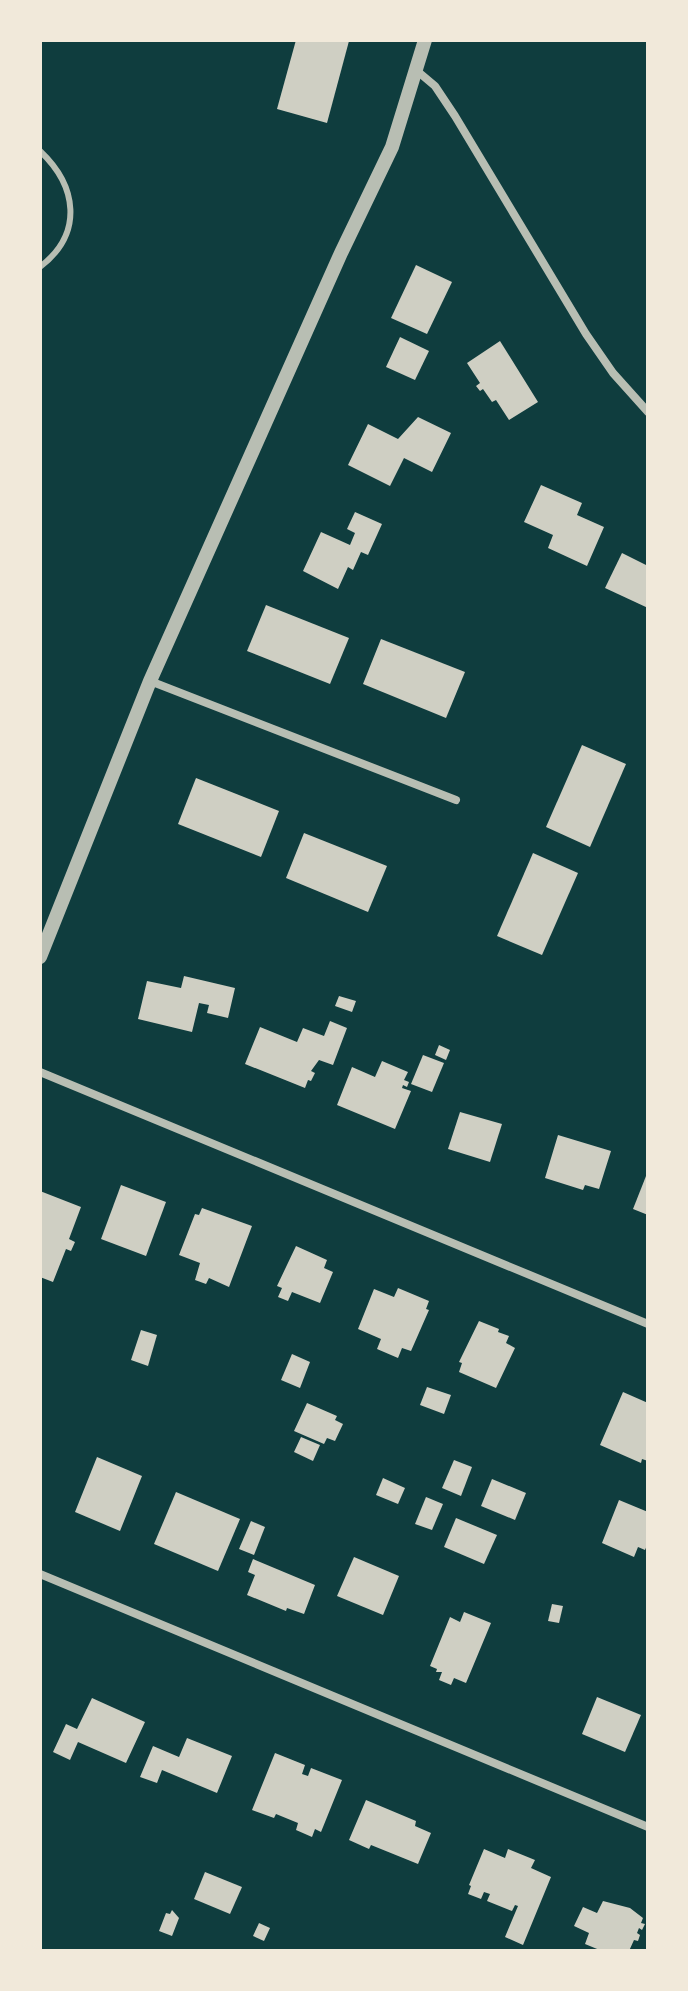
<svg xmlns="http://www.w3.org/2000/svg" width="688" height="1991" viewBox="0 0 688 1991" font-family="'DM Sans',sans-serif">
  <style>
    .building { fill: #cfcfc3 }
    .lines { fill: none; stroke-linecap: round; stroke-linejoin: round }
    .service { stroke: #b8beb3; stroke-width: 6 }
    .minor { stroke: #b8beb3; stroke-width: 8 }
    .tertiary { stroke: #b8beb3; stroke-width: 14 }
  </style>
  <rect width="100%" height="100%" fill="#0f3d3e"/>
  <g class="building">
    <polygon points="296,40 349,41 327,123 277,109"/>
    <polygon points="416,265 452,282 427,334 391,318"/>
    <polygon points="400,337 429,351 415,380 386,367"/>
    <polygon points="500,341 538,402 509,420 496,400 492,402 483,389 480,391 476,386 480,383 467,363"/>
    <polygon points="418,417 451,433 432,472 404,458 390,486 348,465 368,424 398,439"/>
    <polygon points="541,485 582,503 577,515 604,527 587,566 548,548 553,535 524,522"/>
    <polygon points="355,512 382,524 368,555 361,552 353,570 348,567 338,589 303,571 321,532 350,545 355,533 347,529"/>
    <polygon points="622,553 648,566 648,608 605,588"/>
    <polygon points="266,605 349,638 330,684 247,651"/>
    <polygon points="381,639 465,672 446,718 363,684"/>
    <polygon points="582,745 626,764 590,847 546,827"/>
    <polygon points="196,778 279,811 261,857 178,824"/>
    <polygon points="304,833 387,866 368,912 286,878"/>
    <polygon points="533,853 578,873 542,955 497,936"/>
    <polygon points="184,976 235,988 228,1018 207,1013 209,1005 199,1003 192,1032 138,1019 147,981 181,988"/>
    <polygon points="339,996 356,1001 352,1012 335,1006"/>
    <polygon points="330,1021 347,1028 333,1065 319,1060 311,1071 315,1073 311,1081 308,1080 305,1088 245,1064 260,1027 297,1042 303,1028 324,1036"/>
    <polygon points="439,1045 450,1050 446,1060 435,1055"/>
    <polygon points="423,1055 444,1063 432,1092 411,1084"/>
    <polygon points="382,1061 408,1072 404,1080 409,1082 407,1087 403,1085 402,1088 411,1091 395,1129 337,1105 352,1067 375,1077"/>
    <polygon points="460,1112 502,1124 490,1162 448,1149"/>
    <polygon points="558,1135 611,1151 599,1189 585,1185 583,1190 545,1178"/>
    <polygon points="648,1171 648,1215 633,1209"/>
    <polygon points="121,1185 166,1202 146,1256 101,1239"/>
    <polygon points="40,1191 81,1207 69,1239 75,1242 71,1251 66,1249 53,1282 40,1277"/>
    <polygon points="202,1208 252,1226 229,1287 209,1278 206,1284 195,1280 200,1263 179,1255 195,1214 199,1215"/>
    <polygon points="296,1246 327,1260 324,1268 333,1272 320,1303 292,1292 288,1301 278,1297 282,1288 277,1286"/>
    <polygon points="398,1288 429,1301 426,1309 429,1310 411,1351 402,1348 398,1358 377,1349 381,1339 358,1329 374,1289 394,1297"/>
    <polygon points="479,1321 499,1329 498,1332 509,1336 506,1343 515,1348 496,1388 459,1372 462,1363 459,1362"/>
    <polygon points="141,1330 157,1335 148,1366 131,1360"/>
    <polygon points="292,1354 310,1362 300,1388 281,1380"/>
    <polygon points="427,1387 451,1395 444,1414 420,1405"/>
    <polygon points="623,1392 648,1403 648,1461 642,1459 641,1463 600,1445"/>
    <polygon points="307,1403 337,1416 335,1420 343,1424 335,1441 327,1438 324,1444 294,1431"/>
    <polygon points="301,1437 320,1445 313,1461 294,1452"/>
    <polygon points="97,1457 142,1476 120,1531 75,1512"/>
    <polygon points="454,1460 472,1467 461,1496 442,1488"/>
    <polygon points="383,1478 405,1488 398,1504 376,1495"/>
    <polygon points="492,1479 526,1493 515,1520 481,1506"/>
    <polygon points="176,1492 240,1519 218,1571 154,1544"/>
    <polygon points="426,1497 443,1504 432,1530 415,1524"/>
    <polygon points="619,1500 648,1512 648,1543 645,1550 638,1547 634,1557 602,1543"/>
    <polygon points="456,1518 497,1535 484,1564 444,1547"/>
    <polygon points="251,1521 265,1527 254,1555 239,1549"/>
    <polygon points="354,1557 399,1576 383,1615 337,1596"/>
    <polygon points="253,1559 315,1585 304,1614 287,1608 286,1611 247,1595 255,1575 248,1572"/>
    <polygon points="552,1604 563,1606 559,1623 548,1621"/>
    <polygon points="464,1612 491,1623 466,1683 454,1678 451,1685 439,1680 442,1672 436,1672 437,1669 430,1666 450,1617 460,1622"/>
    <polygon points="597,1697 641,1715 625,1752 582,1734"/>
    <polygon points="92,1698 145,1722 126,1763 78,1742 70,1760 53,1752 66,1724 77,1729"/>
    <polygon points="187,1738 232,1756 217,1793 162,1770 157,1783 140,1777 153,1746 179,1757"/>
    <polygon points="275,1753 305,1765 302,1774 308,1776 311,1768 342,1780 321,1832 315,1829 312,1837 296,1830 298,1823 276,1814 274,1818 252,1810"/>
    <polygon points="366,1800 416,1821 415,1826 431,1833 418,1864 371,1845 369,1849 349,1840"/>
    <polygon points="484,1849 505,1858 508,1849 535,1860 531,1868 551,1877 523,1945 505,1937 518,1906 515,1905 512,1911 487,1901 490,1894 484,1892 481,1899 468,1894 471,1886 469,1885"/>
    <polygon points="205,1872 242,1887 230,1914 194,1899"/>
    <polygon points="603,1901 630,1908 643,1918 641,1923 645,1924 642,1930 639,1928 637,1933 640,1935 638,1941 634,1940 629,1951 602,1951 585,1944 589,1933 574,1926 583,1907 597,1913"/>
    <polygon points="172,1910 179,1918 172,1936 159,1931 166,1913 170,1914"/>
    <polygon points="259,1923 270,1928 264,1941 253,1936"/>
  </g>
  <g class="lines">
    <path class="service" d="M40,151C77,186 84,233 40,267"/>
    <g class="minor">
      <polyline points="416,70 435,86 455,116 586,334 613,373 648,412"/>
      <polyline points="150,681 456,800"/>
      <polyline points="40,1072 648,1324"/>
      <polyline points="40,1574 648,1827"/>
    </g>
    <polyline class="tertiary" points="40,957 150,681 341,253 392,147 425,40"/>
  </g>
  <rect width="688" height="1991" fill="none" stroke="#f1e9da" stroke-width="84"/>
</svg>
